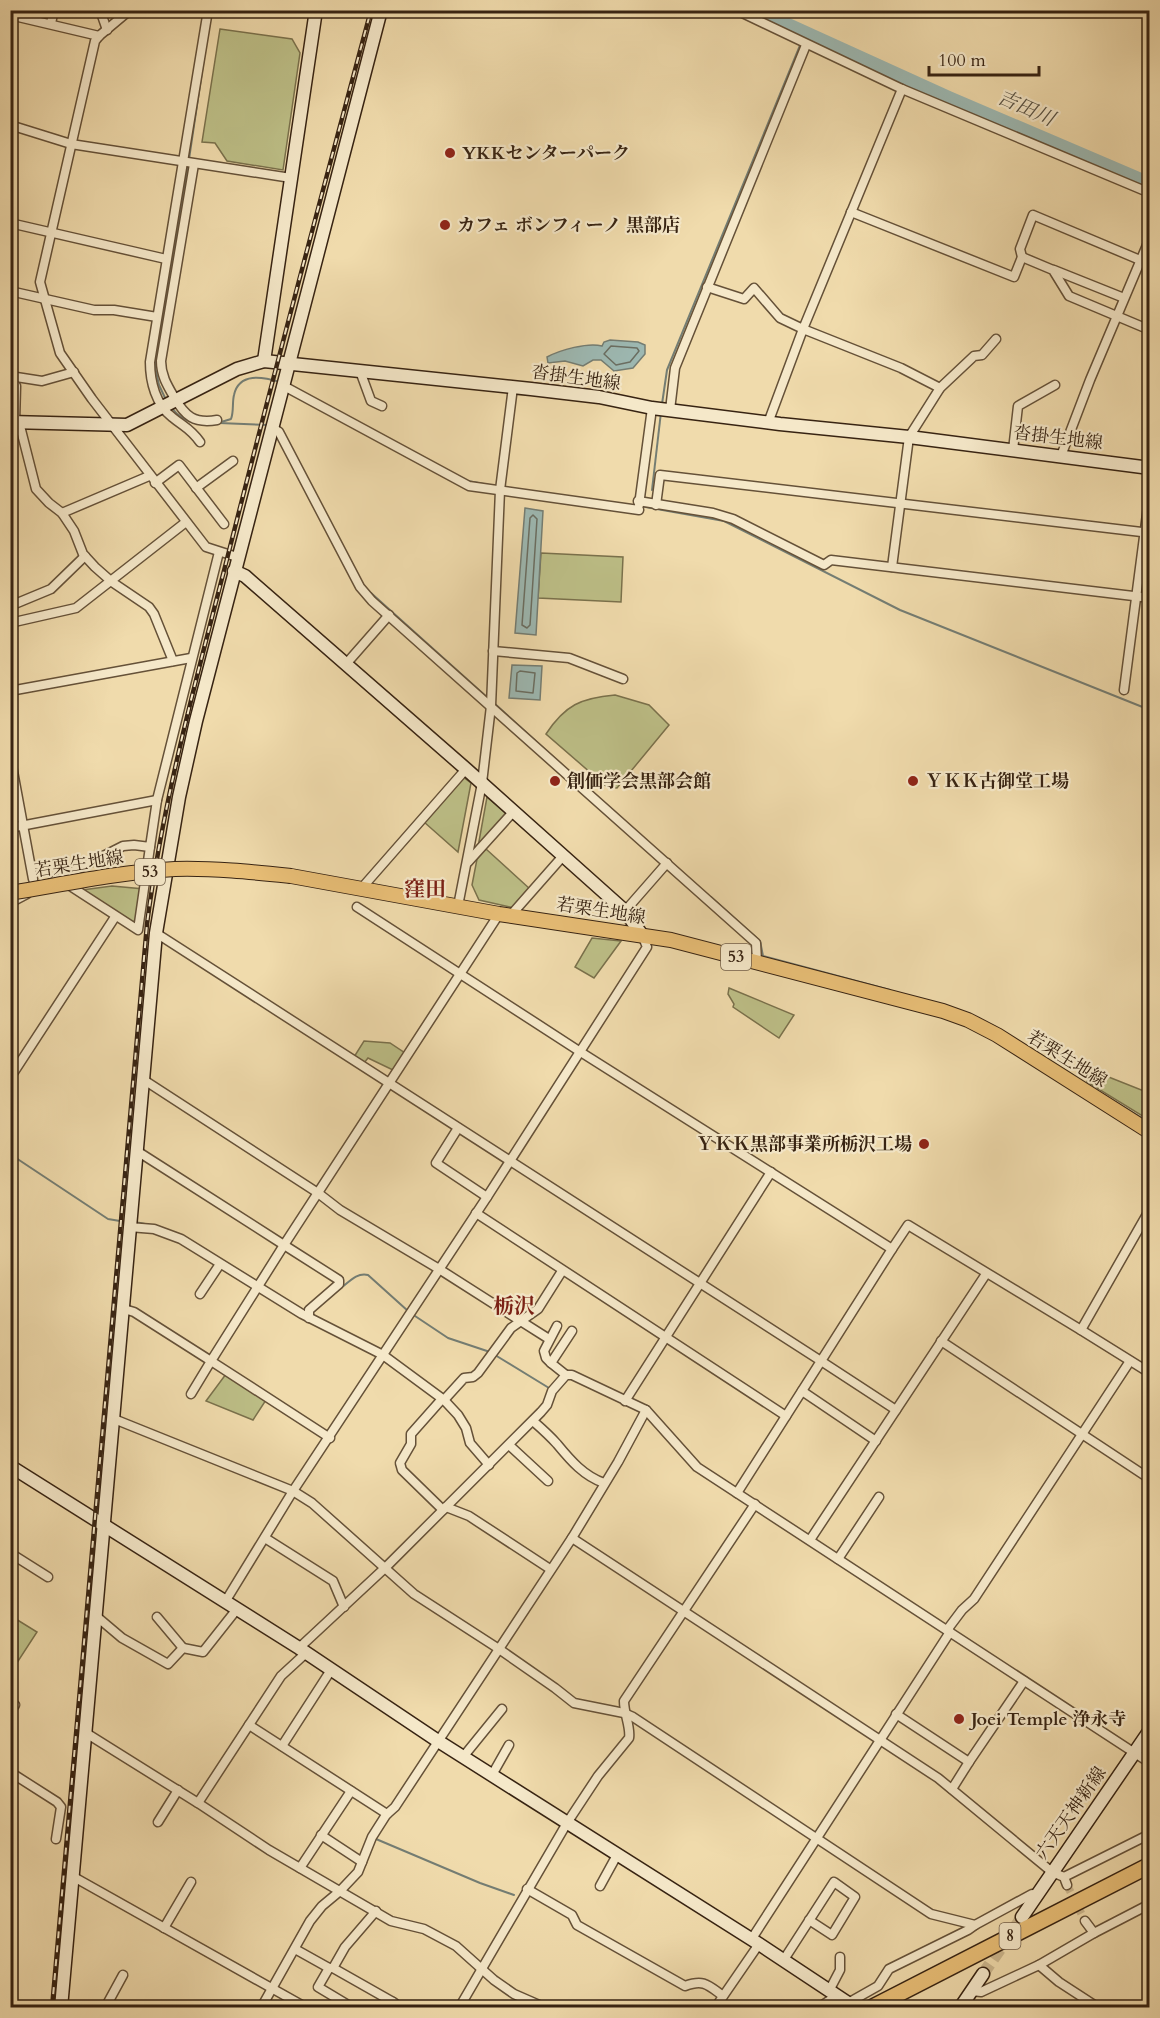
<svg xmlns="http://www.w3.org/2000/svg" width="1160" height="2018" viewBox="0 0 1160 2018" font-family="Cardo,'Noto Serif JP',serif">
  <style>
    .green { fill: #bdbf87; stroke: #7a714c; stroke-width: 1.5 }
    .water { fill: #9db9b3; stroke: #747d73; stroke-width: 1.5 }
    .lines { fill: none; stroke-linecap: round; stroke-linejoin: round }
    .shore { stroke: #6a6e62; stroke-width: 1.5 }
    .stream { stroke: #747d73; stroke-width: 2 }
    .river { stroke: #9db9b3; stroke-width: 14 }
    .street-tunnel { stroke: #cbb68d; stroke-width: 8; stroke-dasharray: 8 4; stroke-linecap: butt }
    .secondary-tunnel { stroke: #cbb68d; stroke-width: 12; stroke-dasharray: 12 6; stroke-linecap: butt }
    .street-casing { stroke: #655138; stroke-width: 11 }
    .secondary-casing { stroke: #372312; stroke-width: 15 }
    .primary-casing { stroke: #372312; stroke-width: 16 }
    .highway-casing { stroke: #372312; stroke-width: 18 }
    .street { stroke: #f5e8c9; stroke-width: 8 }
    .secondary { stroke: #f5e8c9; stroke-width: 12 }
    .primary { stroke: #e8be76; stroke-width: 14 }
    .highway { stroke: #e8be76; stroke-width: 15 }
    .rail-casing { stroke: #372312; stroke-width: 4.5 }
    .rail { stroke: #f5e8c9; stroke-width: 2; stroke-dasharray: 7; stroke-linecap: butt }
    .primary-bridge-casing { stroke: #372312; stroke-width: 16; stroke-linecap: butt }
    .primary-bridge { stroke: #e8be76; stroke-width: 14 }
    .poi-dot { fill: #8f2418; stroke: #f5e8c9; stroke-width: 2 }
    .labels { text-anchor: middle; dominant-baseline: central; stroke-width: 4.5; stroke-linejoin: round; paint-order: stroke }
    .shield { fill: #f5e8c9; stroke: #705e49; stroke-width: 1.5 }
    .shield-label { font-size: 16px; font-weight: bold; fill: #372312 }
    .poi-label { font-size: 18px; font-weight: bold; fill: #372312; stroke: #f5e8c9; text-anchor: start }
    .street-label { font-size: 18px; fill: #372312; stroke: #f5e8c9 }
    .water-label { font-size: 20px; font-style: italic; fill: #565042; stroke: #f5e8c9 }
    .quarter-label { font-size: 21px; font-weight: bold; fill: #7a1f14; stroke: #f5e8c9 }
  </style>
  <rect width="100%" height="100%" fill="#f0dbac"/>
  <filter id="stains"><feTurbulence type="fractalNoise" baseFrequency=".00333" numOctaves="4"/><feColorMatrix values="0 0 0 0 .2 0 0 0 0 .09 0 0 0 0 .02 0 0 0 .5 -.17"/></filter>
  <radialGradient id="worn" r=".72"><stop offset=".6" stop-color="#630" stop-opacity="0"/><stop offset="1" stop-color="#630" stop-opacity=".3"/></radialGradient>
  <g class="green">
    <polygon points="220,29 292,39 300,53 283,170 227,161 215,143 202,142"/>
    <polygon points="541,553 623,557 621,602 538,598"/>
    <path d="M615,695L649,705L669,725L617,788L607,787L546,734C565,705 581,698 615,695Z"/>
    <polygon points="463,777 471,783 458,852 424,822"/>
    <polygon points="487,797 508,815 478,847"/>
    <polygon points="486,849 530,889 514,908 479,900 472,885 477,859"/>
    <polygon points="112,886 144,889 138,920 130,923 82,890"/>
    <polygon points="592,938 621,941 594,978 575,967"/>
    <polygon points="729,988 794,1015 779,1038 733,1007 734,1004 728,994"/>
    <polygon points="364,1041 390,1043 405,1053 393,1070 368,1058 364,1063 354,1057"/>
    <polygon points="1091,1070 1149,1093 1149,1120 1087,1082"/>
    <polygon points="226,1374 266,1400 253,1420 206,1401"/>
    <polygon points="11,1616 37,1632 11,1672"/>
  </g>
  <g class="water">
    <path d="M610,340L638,342L645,345V354L633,368L614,371L601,360H593L583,366L565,361L548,363L547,357C560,350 588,342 602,346L604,342Z"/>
    <polygon points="525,508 543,511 536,635 515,633"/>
    <polygon points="512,665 542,666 540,700 509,698"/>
  </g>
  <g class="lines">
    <g class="shore">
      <polygon points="611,346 637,348 639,351 630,362 616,365 604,354"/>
      <polygon points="533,515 537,519 530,625 527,628 522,625 530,518"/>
      <polygon points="520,671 535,673 533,693 516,691 517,673"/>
    </g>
    <g class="stream">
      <polyline points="208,34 212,10"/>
      <polyline points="189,159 204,58"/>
      <polyline points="166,400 159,385 155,367 188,164"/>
      <polyline points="662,404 667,370 801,43"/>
      <path d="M171,407C187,428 208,427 231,419C234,411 232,403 234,395C239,372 263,377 280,382"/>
      <polyline points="219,423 269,425"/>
      <polyline points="468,481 489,485"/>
      <polyline points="652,490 661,412"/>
      <polyline points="640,506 724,521 900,610 1150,710"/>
      <polyline points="371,593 489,699"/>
      <polyline points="494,703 561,764"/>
      <polyline points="711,897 760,941 763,956 890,990"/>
      <polyline points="994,1026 1073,1075"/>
      <polyline points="1093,1088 1150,1123"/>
      <polyline points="10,1154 108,1219 126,1222"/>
      <polyline points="135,1222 150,1225"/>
      <polyline points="164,1229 181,1235"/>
      <path d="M340,1289C349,1282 357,1272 368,1275L408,1311"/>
      <polyline points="412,1314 448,1338 490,1352"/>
      <polyline points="495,1355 549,1388"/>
      <polyline points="376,1839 480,1883 514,1895"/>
    </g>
    <polyline class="river" points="755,10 949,98 1150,184"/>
    <polyline class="street-tunnel" points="1067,1885 1085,1921"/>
    <polyline class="secondary-tunnel" points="983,1974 1022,1917"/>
    <g class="street-casing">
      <g id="street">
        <polyline points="100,10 107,30"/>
        <polyline points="130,10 99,36 95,41 40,282 60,353 92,399 206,547 237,557"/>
        <polyline points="736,10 902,89 1150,193"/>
        <polyline points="10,15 99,36"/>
        <polyline points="51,23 54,10"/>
        <polyline points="10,125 71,144 291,178"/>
        <path d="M194,164L161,361C161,375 167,385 174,397C185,416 194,424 217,420"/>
        <polyline points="851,212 1014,277 1022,257 1020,249 1033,215 1140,260"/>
        <polyline points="10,223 166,259"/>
        <polyline points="1022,257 1053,270 1069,296 1150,330"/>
        <polyline points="1054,270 1124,298"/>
        <polyline points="707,287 744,299 754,288 780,318 803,329 902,89"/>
        <polyline points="10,291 94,310 114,310 157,317"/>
        <polyline points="360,371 371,401 382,406"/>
        <polyline points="10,376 42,381 74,372"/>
        <polyline points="10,377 16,386 15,422"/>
        <polyline points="282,385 469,486 639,510"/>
        <polyline points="670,410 675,368 806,45"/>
        <polyline points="19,422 36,489 49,503 62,513 74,531 83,554 95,567 112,582 149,607 154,614 173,661"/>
        <polyline points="768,423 803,329 901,368 940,388"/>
        <polyline points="271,427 279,432 360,587 372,601 756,943 757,962"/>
        <path d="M200,442C190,428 184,427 172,417C156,405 150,382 150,362L208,10"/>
        <polyline points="1013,450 1018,406 1055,385"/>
        <polyline points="1061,456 1090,380 1150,238"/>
        <polyline points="155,483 179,465 224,524"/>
        <polyline points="196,488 233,461"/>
        <polyline points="638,501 713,513 733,519 824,565 831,560 1150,598"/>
        <polyline points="639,505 652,408"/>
        <polyline points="656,505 660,475 1150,533"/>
        <polyline points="62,513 149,476"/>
        <polyline points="892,567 909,437 940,388 974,356 982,355 996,339"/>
        <polyline points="10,606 51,589 85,556"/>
        <polyline points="10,623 76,608 186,522"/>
        <polyline points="493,651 569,658 623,679"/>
        <polyline points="346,664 389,615"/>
        <polyline points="1124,690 1150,491"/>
        <polyline points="10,691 191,658"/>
        <polyline points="10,755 33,879"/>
        <polyline points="10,828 157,800"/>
        <polyline points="468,862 514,811"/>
        <polyline points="52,882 123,846 134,845 150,847 157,800 219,552"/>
        <polyline points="64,882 138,930 150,847"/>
        <polyline points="360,890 466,769"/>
        <polyline points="10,903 27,894"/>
        <polyline points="458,906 482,783 491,706 500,490 513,387"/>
        <polyline points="357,907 579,1051 892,1249 908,1225 1081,1330 1150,1209"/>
        <polyline points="625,911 667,863"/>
        <polyline points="511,915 563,856"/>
        <polyline points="156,933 821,1361 737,1493"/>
        <polyline points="10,1078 115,917"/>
        <polyline points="144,1080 318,1193 340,1210 439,1269 549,1339"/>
        <polyline points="458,1128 436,1163 487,1197"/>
        <polyline points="137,1151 284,1245 499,914"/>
        <polyline points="476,1213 786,1416"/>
        <polyline points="129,1227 154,1229 181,1239 302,1314 383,1355 444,1400 458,1415 466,1428 470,1443 489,1465"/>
        <polyline points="892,1249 821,1361 896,1410"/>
        <polyline points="200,1294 220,1264"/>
        <polyline points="124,1309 134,1312 211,1361 191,1394"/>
        <polyline points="309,1318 309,1310 339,1284 339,1280 284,1245 211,1361 330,1438"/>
        <polyline points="1081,1330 1150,1373"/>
        <polyline points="941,1341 1150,1479"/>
        <polyline points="551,1363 546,1358 544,1351 557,1326"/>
        <polyline points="566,1375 551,1363 572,1331"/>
        <polyline points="802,1391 876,1441"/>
        <polyline points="442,1399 411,1434 411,1444 400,1463 402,1470 443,1510"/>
        <polyline points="444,1400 464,1378 473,1377 478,1373 511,1328 538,1309 562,1271"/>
        <polyline points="625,1401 771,1172"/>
        <polyline points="114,1419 293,1491 312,1503 414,1594 499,1649 555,1688 574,1703 624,1713 633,1717 931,1914 975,1925 1032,1894 1037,1896"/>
        <path d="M533,1421C541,1428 550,1436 557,1444C571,1461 584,1476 604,1483"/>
        <polyline points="509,1445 548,1481"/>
        <polyline points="446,1507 469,1516 550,1569"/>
        <polyline points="265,1538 333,1581 344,1607"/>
        <polyline points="572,1538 618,1462 646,1410"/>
        <polyline points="810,1540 986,1274"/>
        <polyline points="10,1553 48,1577"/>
        <polyline points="838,1559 879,1497"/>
        <polyline points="225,1602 293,1491 487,1197 647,947 642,935"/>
        <polyline points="96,1616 122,1638 168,1664 183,1648 203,1652 237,1609"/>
        <polyline points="157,1617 183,1648"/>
        <polyline points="947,1630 962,1610 974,1599 1130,1361"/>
        <polyline points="299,1648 386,1567 541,1412 547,1405 552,1391 566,1375 572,1375 646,1410 697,1467 1150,1763"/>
        <polyline points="10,1712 15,1705"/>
        <polyline points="896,1714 969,1762 1024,1681"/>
        <polyline points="249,1725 387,1814"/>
        <polyline points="86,1733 198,1803 269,1850 391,1921 424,1929 456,1946 494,1980 514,1994 546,2008"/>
        <polyline points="282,1746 331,1670"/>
        <polyline points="463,1757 502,1709"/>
        <polyline points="10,1772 57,1802 61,1807 56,1839"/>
        <polyline points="492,1775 509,1745"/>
        <polyline points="952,1789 969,1762"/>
        <polyline points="198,1803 281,1676 306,1653"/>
        <polyline points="158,1822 178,1790"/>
        <polyline points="321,1835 362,1862"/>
        <polyline points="300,1868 351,1791"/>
        <polyline points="72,1876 307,2008"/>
        <polyline points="1064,1877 1150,1834"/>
        <polyline points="600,1886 617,1855"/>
        <path d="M527,1889L572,1915L577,1925L685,1986C704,1979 708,1985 723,1996"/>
        <polyline points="1085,1921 1094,1933 1150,1904"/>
        <polyline points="164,1928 191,1882"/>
        <polyline points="751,1940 950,1632"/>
        <polyline points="295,1949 329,1968 333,1968 345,1947 376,1911"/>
        <polyline points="783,1961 834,1882 855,1897 832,1935 809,1920"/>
        <polyline points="1039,1965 1059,1982 1099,2008"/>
        <polyline points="329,1968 318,1987 353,2008"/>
        <polyline points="333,1968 393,2002 390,2008"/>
        <polyline points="829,1991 840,1970 840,1957"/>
        <polyline points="971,1991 981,1992 1039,1965 1094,1933"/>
        <polyline points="393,2002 402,2008"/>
        <polyline points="62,2003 74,2008"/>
        <polyline points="848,2003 878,1986 889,1969 968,1930 975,1925"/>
        <polyline points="105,2008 123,1975"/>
        <polyline points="261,2008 310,1921 322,1906 340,1891 358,1872 372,1837 386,1815 395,1807 572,1538 938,1778 1052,1872 1064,1877 1067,1885"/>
        <path d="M459,2008L567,1823L598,1776L629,1738C631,1728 624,1714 624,1701L755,1504"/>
        <polyline points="715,2008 759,1944"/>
        <polyline points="818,2008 836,1996"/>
      </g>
    </g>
    <g class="secondary-casing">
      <g id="secondary">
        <polyline points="264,361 316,10"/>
        <polyline points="10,422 127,425 237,369 264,361 531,389 599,397 652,408 780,424 909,437 1150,468"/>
        <polyline points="234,571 245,576 466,769 625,911 642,935"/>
        <polyline points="10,1466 299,1648 438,1741 759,1944 848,2003"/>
        <polyline points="1022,1917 1150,1730"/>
        <polyline points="61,2008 156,933 179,797 196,721 381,10"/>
        <polyline points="960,2008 983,1974"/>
      </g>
    </g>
    <g class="primary-casing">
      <polyline id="primary" points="291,876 499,914 671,940 943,1011 968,1020 997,1035 1150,1132"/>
    </g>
    <g class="highway-casing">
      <polyline id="highway" points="871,2008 1150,1865"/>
    </g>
    <use href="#street" class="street"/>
    <use href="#secondary" class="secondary"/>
    <use href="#primary" class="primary"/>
    <use href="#highway" class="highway"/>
    <g class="rail-casing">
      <path id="rail" d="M52,2008L147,924C163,800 196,680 227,559C273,376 322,193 371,10"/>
    </g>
    <use href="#rail" class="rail"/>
    <g class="primary-bridge-casing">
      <path id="primary-bridge" d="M10,893C65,884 120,872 175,869C214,868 252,872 291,876"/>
    </g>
    <use href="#primary-bridge" class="primary-bridge"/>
  </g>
  <g class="poi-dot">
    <circle cx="450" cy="153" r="6"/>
    <circle cx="445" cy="225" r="6"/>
    <circle cx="555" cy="781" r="6"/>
    <circle cx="913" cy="781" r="6"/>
    <circle cx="924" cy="1144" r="6"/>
    <circle cx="959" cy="1719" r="6"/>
  </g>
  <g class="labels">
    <g class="shield">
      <rect x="135" y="859" width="30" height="26" rx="4.5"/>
      <rect x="721" y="944" width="30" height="26" rx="4.5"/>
      <rect x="999.5" y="1923" width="21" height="26" rx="4.5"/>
    </g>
    <g class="shield-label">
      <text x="150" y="872">53</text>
      <text x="736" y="957">53</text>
      <text x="1010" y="1936">8</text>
    </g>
    <g class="poi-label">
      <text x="462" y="153">YKKセンターパーク</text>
      <text x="457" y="225">カフェ ボンフィーノ 黒部店</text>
      <text x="567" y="781">創価学会黒部会館</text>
      <text x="925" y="781">ＹＫＫ古御堂工場</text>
      <text x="912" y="1144" text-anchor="end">ＹＫＫ黒部事業所栃沢工場</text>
      <text x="971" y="1719">Joei Temple 浄永寺</text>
    </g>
    <g class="street-label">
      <text transform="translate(576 378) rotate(8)">沓掛生地線</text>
      <text transform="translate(1058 438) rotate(7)">沓掛生地線</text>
      <text transform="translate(79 864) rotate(-9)">若栗生地線</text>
      <text transform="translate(601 911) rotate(9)">若栗生地線</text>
      <text transform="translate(1067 1059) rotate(32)">若栗生地線</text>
      <text transform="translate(1071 1813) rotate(-55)">六天天神新線</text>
    </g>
    <g class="water-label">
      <text transform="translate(1026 108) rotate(24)">吉田川</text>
    </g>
    <g class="quarter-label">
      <text x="425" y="889">窪田</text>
      <text x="514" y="1306">栃沢</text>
    </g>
  </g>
  <rect width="1160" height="2018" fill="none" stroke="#f0dbac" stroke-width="36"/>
  <rect x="12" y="12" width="1136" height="1994" fill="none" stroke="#372312" stroke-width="3"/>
  <rect x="18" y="18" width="1124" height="1982" fill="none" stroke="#372312" stroke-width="1.5"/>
  <path d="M929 66v9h110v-9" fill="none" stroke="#372312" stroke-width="3"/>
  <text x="938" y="66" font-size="18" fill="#372312" stroke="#f5e8c9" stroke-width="4.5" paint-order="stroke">100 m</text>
  <rect width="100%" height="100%" filter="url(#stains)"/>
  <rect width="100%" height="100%" fill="url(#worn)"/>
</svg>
